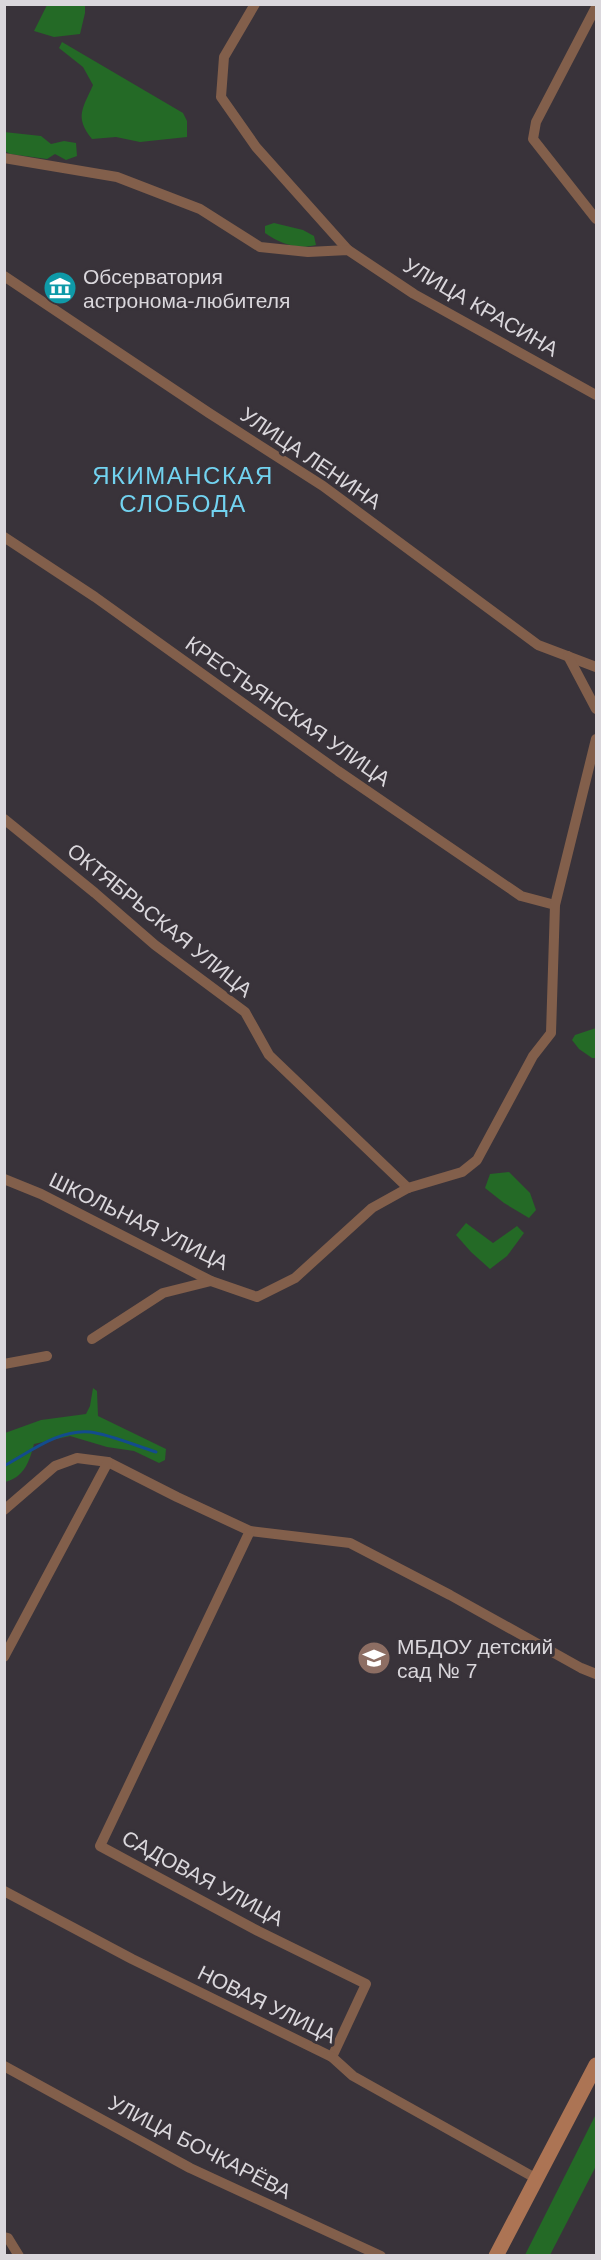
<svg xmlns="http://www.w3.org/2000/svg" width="601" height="2260" viewBox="0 0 601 2260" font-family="Helvetica,sans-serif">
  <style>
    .green { fill: #246a26 }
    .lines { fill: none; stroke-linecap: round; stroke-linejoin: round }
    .stream { stroke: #134c8d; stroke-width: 3 }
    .minor { stroke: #825f4b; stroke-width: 10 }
    .secondary { stroke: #ac7454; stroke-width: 15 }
    .labels { text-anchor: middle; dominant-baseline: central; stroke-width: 6; stroke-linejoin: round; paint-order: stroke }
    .poi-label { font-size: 21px; fill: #dad7dc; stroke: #39333a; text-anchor: start }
    .street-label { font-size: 21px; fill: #dad7dc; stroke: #39333a }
    .quarter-label { font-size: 24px; letter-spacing: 1.5px; fill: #72d3f0; stroke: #39333a }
  </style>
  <rect width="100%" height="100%" fill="#39333a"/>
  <g class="green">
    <polygon points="47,5 85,5 85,13 80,34 54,37 34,31"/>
    <path d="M62,42L183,113L187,121V137L140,142L116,137L92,139C74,117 83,108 93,85L83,67L59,48Z"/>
    <polygon points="4,132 41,136 51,144 64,141 76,143 77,156 66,160 55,154 47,159 10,154 5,151"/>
    <path d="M274,223L303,230L314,236L316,245C297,250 281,244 265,233V226Z"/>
    <polygon points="596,1028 596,1058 592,1058 579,1049 572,1040 575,1035"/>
    <polygon points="509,1172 530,1193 536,1210 529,1218 504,1203 485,1188 490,1174"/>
    <polygon points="466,1223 493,1243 517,1226 524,1233 507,1256 490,1269 471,1252 456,1235"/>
    <path d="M93,1388L97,1391L98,1416L166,1449L165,1460L159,1463L134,1451L107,1447L70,1436L34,1444C29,1463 24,1477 5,1482V1433L41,1420L86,1414L90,1406Z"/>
    <polygon points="596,2114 596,2166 550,2255 525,2255"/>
  </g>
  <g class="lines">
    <path class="stream" d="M4,1466C30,1452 59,1429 90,1432C108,1434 137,1446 156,1452"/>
    <g class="minor">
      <polyline points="255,4 224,57 221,97 256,147 348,250"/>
      <polyline points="596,7 536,122 533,139 596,219"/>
      <polyline points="4,158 117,177 200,209 260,247 308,252 348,250 414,294 596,395"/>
      <polyline points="4,276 209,413 323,486 538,645 596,667"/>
      <polyline points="4,537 95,597 338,771 521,896 555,905"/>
      <polyline points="568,656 596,709"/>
      <polyline points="4,819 95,893 155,945 245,1012 269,1055 408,1188"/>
      <polyline points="4,1179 41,1194 211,1281 257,1297 295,1278 372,1208 408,1188 462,1172 477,1160 533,1056 551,1033 555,905 596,739"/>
      <polyline points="92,1339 163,1293 211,1281"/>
      <polyline points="4,1364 47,1356"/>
      <polyline points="4,1510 55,1466 77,1458 108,1462 177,1497 250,1531 350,1543 450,1595 581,1668 596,1674"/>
      <polyline points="250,1531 100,1846 258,1931 366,1984 332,2057"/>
      <polyline points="4,1657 108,1462"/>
      <polyline points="4,1891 132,1959 332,2057 353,2076 537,2179"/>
      <polyline points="4,2066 190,2168 381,2256"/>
      <polyline points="4,2237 8,2238 19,2256"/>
    </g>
    <polyline class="secondary" points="496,2256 596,2065"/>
  </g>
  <defs>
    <g id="museum-disc" transform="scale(1.725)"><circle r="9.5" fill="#0f9aa8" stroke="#39333a"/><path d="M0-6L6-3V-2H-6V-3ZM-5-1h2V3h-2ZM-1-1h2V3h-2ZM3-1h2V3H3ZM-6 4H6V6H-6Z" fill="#fff"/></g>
    <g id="school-disc" transform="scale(1.725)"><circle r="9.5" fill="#8d6e63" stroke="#39333a"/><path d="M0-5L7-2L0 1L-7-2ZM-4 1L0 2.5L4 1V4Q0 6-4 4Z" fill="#fff"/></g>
  </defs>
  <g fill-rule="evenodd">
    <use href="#museum-disc" x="60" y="288"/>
    <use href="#school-disc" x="374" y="1658"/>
  </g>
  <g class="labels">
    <g class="poi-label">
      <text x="83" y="276">Обсерватория<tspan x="83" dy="24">астронома-любителя</tspan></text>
      <text x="397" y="1646">МБДОУ детский<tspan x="397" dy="24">сад № 7</tspan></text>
    </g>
    <g class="street-label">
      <text transform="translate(481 307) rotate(30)">УЛИЦА КРАСИНА</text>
      <text transform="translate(311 458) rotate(34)">УЛИЦА ЛЕНИНА</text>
      <text transform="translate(288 711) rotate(35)">КРЕСТЬЯНСКАЯ УЛИЦА</text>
      <text transform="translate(160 920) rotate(39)">ОКТЯБРЬСКАЯ УЛИЦА</text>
      <text transform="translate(139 1221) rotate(26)">ШКОЛЬНАЯ УЛИЦА</text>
      <text transform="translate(203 1878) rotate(28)">САДОВАЯ УЛИЦА</text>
      <text transform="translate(267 2004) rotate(26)">НОВАЯ УЛИЦА</text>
      <text transform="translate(200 2147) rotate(27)">УЛИЦА БОЧКАРЁВА</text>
    </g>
    <g class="quarter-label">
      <text x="183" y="475">ЯКИМАНСКАЯ<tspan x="183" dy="28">СЛОБОДА</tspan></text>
    </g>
  </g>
  <rect width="601" height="2260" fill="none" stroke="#dad7dc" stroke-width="12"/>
</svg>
